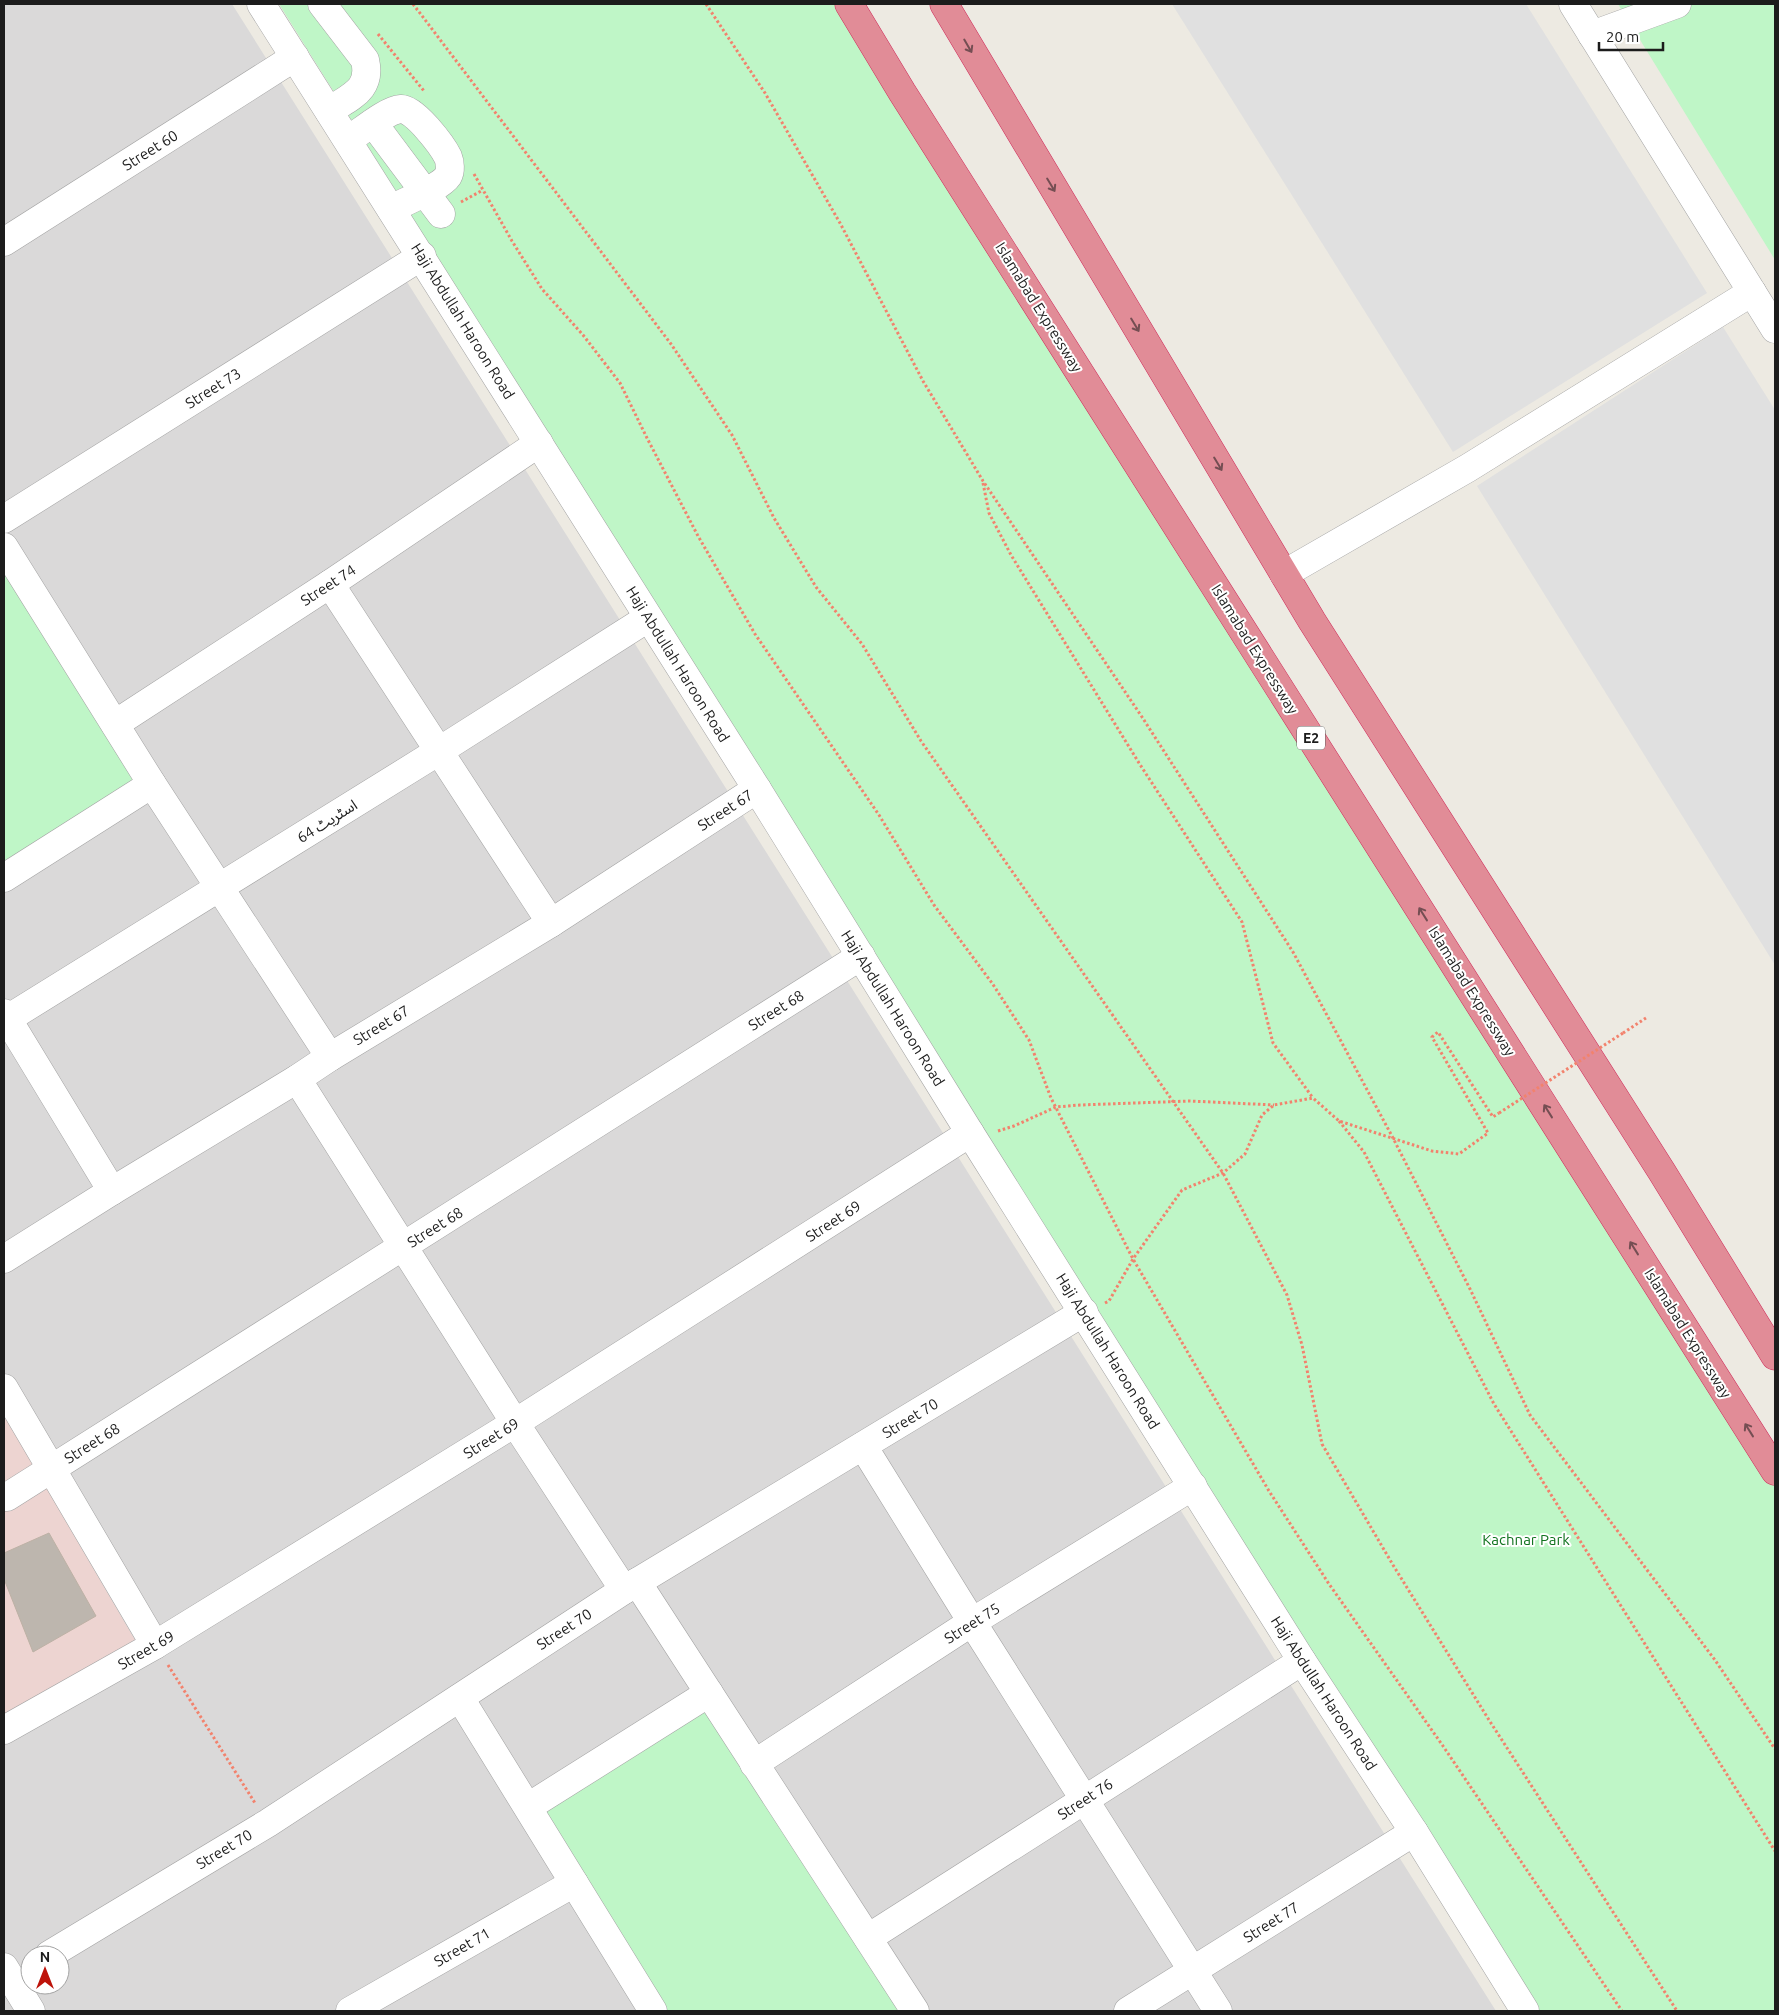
<svg xmlns="http://www.w3.org/2000/svg" width="1779" height="2015" viewBox="0 0 1779 2015" font-family="Ubuntu,'Noto Sans Arabic',sans-serif">
  <style>
    .residential { fill: #dad9d9; fill-rule: evenodd }
    .commercial { fill: #edd4d1 }
    .park { fill: #bff6c7 }
    .parking { fill: #e0e0e0 }
    .building { fill: #bdb6ae; stroke: #bdb1a5 }
    .lines { fill: none; stroke-linecap: round; stroke-linejoin: round }
    .minor-casing { stroke: #a3a3a3; stroke-width: 29 }
    .highway-casing { stroke: #ce2c5a; stroke-width: 29 }
    .path { stroke: #f2826d; stroke-width: 3; stroke-dasharray: 2.5 2.5; stroke-linecap: butt }
    .minor { stroke: #fff; stroke-width: 28 }
    .highway { stroke: #e18c97; stroke-width: 28 }
    .path-bridge { stroke: #f2826d; stroke-width: 3; stroke-dasharray: 2.5 2.5; stroke-linecap: butt }
    .oneway { stroke: #754e53 }
    .labels { text-anchor: middle; dominant-baseline: central; stroke-width: 4; stroke-linejoin: round; paint-order: stroke }
    .shield { fill: #fff; stroke: #606060; stroke-width: 1 }
    .shield-label { font-size: 14px; font-weight: bold; fill: #1c1c1c }
    .street-label { font-size: 15px; fill: #1c1c1c; stroke: #fff }
    .park-label { font-size: 15px; fill: #10731e; stroke: #fff }
  </style>
  <rect width="100%" height="100%" fill="#edeae2"/>
  <path class="residential" d="M4,4H232L1496,2011H4ZM30,1955H60V1985H30Z"/>
  <polygon class="commercial" points="4,1415 135,1640 4,1728"/>
  <g class="park">
    <polygon points="279,4 837,4 1775,1476 1775,2011 1532,2011"/>
    <polygon points="1618,4 1775,4 1775,260 1772,255"/>
    <polygon points="4,567 137,779 4,864"/>
    <polygon points="708,1701 902,2011 660,2011 538,1807"/>
  </g>
  <g class="parking">
    <polygon points="1172,4 1526,4 1707,293 1453,452"/>
    <polygon points="1723,327 1775,410 1775,965 1477,486"/>
  </g>
  <polygon class="building" points="49,1533 96,1616 33,1652 4,1579 4,1553"/>
  <g class="lines">
    <g class="minor-casing">
      <g id="minor">
        <polyline points="261,4 757,789 970,1133 1302,1661 1414,1832 1525,2011"/>
        <path d="M322,4L365,60C372,90 351,96 329,111"/>
        <polyline points="1573,4 1775,329"/>
        <polyline points="1592,35 1677,4"/>
        <polyline points="373,123 441,214"/>
        <path d="M348,140C361,132 386,110 401,109C414,108 442,145 448,157C450,162 451,171 448,176C441,187 404,202 391,209"/>
        <polyline points="4,242 295,57"/>
        <polyline points="4,519 422,256"/>
        <polyline points="4,547 152,784 330,1057"/>
        <polyline points="1284,574 1468,468 1752,292"/>
        <polyline points="330,584 551,923"/>
        <polyline points="115,724 330,584 539,443"/>
        <polyline points="4,878 152,784"/>
        <polyline points="4,1013 112,1191"/>
        <polyline points="4,1021 439,751 648,618"/>
        <polyline points="297,1079 515,1423 624,1590"/>
        <polyline points="4,1259 112,1191 297,1079 330,1057 551,923 757,789"/>
        <polyline points="4,1388 155,1645"/>
        <polyline points="863,1446 972,1622 1218,2011"/>
        <polyline points="7,1497 861,956"/>
        <polyline points="637,1582 915,2011"/>
        <polyline points="460,1698 653,2011"/>
        <polyline points="4,1730 155,1645 515,1423 970,1133"/>
        <polyline points="754,1764 972,1622 1193,1486"/>
        <polyline points="528,1807 709,1693"/>
        <polyline points="868,1938 1302,1661"/>
        <polyline points="49,1955 268,1823 624,1590 1084,1312"/>
        <polyline points="4,1967 31,2011"/>
        <polyline points="350,2011 574,1883"/>
        <polyline points="1128,2011 1414,1832"/>
      </g>
    </g>
    <g class="highway-casing">
      <g id="highway">
        <polyline points="849,4 902,92 1775,1471"/>
        <polyline points="944,4 1312,621 1662,1172 1775,1356"/>
      </g>
    </g>
    <g class="path">
      <polyline points="413,4 671,344 732,435 774,518 816,587 862,644 921,741 1223,1173 1287,1295 1302,1345 1322,1444 1393,1565 1489,1720 1677,2011"/>
      <polyline points="706,4 765,93 840,223 923,381 983,481 1142,717 1293,952 1393,1138 1470,1289 1530,1415 1715,1660 1775,1749"/>
      <polyline points="378,34 424,91"/>
      <polyline points="474,174 512,241 542,289 583,335 620,383 647,438 698,536 755,634 879,815 934,905 992,983 1029,1040 1051,1098 1133,1259 1269,1491 1329,1584 1443,1746 1622,2011"/>
      <polyline points="461,202 483,190"/>
      <polyline points="983,483 989,513 1011,555 1139,763 1242,922 1273,1043 1313,1098"/>
      <polyline points="1623,1033 1646,1018"/>
      <polyline points="1339,1121 1364,1152 1494,1404 1775,1851"/>
      <polyline points="998,1131 1014,1126 1056,1107 1080,1105 1190,1101 1274,1105"/>
      <polyline points="1105,1303 1109,1301 1133,1259 1182,1190 1223,1173 1245,1154 1262,1115 1274,1105 1313,1098 1339,1121 1432,1151 1459,1154 1488,1133 1432,1037 1438,1032 1493,1117 1499,1113"/>
      <polyline points="168,1665 255,1803"/>
    </g>
    <use href="#minor" class="minor"/>
    <use href="#highway" class="highway"/>
    <polyline class="path-bridge" points="1499,1113 1623,1033"/>
  </g>
  <defs><path id="oneway-shaft" d="M-6 0H5M1.5-3L5.5 0L1.5 3" fill="none" stroke-width="1.6" stroke-linecap="round" stroke-linejoin="round" transform="scale(1.25)"/></defs>
  <g class="oneway">
    <use href="#oneway-shaft" transform="translate(968 46) rotate(60)"/>
    <use href="#oneway-shaft" transform="translate(1051 185) rotate(59)"/>
    <use href="#oneway-shaft" transform="translate(1135 325) rotate(59)"/>
    <use href="#oneway-shaft" transform="translate(1218 464) rotate(59)"/>
    <use href="#oneway-shaft" transform="translate(1423 914) rotate(-122)"/>
    <use href="#oneway-shaft" transform="translate(1548 1111) rotate(-122)"/>
    <use href="#oneway-shaft" transform="translate(1634 1248) rotate(-122)"/>
    <use href="#oneway-shaft" transform="translate(1749 1430) rotate(-122)"/>
  </g>
  <g class="labels">
    <rect class="shield" x="1297" y="726.5" width="28" height="23" rx="4"/>
    <g class="shield-label">
      <text x="1311" y="738">E2</text>
    </g>
    <g class="street-label">
      <text transform="translate(150 150) rotate(-32)">Street 60</text>
      <text transform="translate(1039 307) rotate(58)">Islamabad Expressway</text>
      <text transform="translate(463 321) rotate(58)">Haji Abdullah Haroon Road</text>
      <text transform="translate(213 388) rotate(-32)">Street 73</text>
      <text transform="translate(328 585) rotate(-33)">Street 74</text>
      <text transform="translate(1255 649) rotate(58)">Islamabad Expressway</text>
      <text transform="translate(678 664) rotate(58)">Haji Abdullah Haroon Road</text>
      <text transform="translate(725 810) rotate(-33)">Street 67</text>
      <text transform="translate(327 821) rotate(-32)">اسٹریٹ 64</text>
      <text transform="translate(1472 991) rotate(58)">Islamabad Expressway</text>
      <text transform="translate(893 1008) rotate(58)">Haji Abdullah Haroon Road</text>
      <text transform="translate(776 1010) rotate(-32)">Street 68</text>
      <text transform="translate(381 1025) rotate(-31)">Street 67</text>
      <text transform="translate(833 1221) rotate(-33)">Street 69</text>
      <text transform="translate(435 1227) rotate(-32)">Street 68</text>
      <text transform="translate(1688 1333) rotate(58)">Islamabad Expressway</text>
      <text transform="translate(1108 1351) rotate(58)">Haji Abdullah Haroon Road</text>
      <text transform="translate(910 1418) rotate(-31)">Street 70</text>
      <text transform="translate(491 1438) rotate(-32)">Street 69</text>
      <text transform="translate(92 1443) rotate(-32)">Street 68</text>
      <text transform="translate(972 1623) rotate(-32)">Street 75</text>
      <text transform="translate(564 1629) rotate(-33)">Street 70</text>
      <text transform="translate(146 1650) rotate(-30)">Street 69</text>
      <text transform="translate(1324 1693) rotate(57)">Haji Abdullah Haroon Road</text>
      <text transform="translate(1085 1799) rotate(-33)">Street 76</text>
      <text transform="translate(224 1849) rotate(-31)">Street 70</text>
      <text transform="translate(1271 1922) rotate(-32)">Street 77</text>
      <text transform="translate(462 1947) rotate(-30)">Street 71</text>
    </g>
    <g class="park-label">
      <text x="1526" y="1539">Kachnar Park</text>
    </g>
  </g>
  <rect width="1779" height="2015" fill="none" stroke="#1c1c1c" stroke-width="10"/>
  <g transform="translate(45 1970)"><circle r="24" fill="#ffffff" stroke="#a4a4a4"/>
  <path d="M0-4L9 19L0 12L-9 19Z" fill="#be130a"/>
  <text y="-8" font-size="14" font-weight="bold" text-anchor="middle" fill="#1c1c1c">N</text>
  </g>
  <path d="M1599 42v8h64v-8" fill="none" stroke="#1c1c1c" stroke-width="2.5"/>
  <text x="1606" y="42" font-size="15" fill="#1c1c1c" stroke="#ffffff" stroke-width="4" paint-order="stroke">20 m</text>
</svg>
